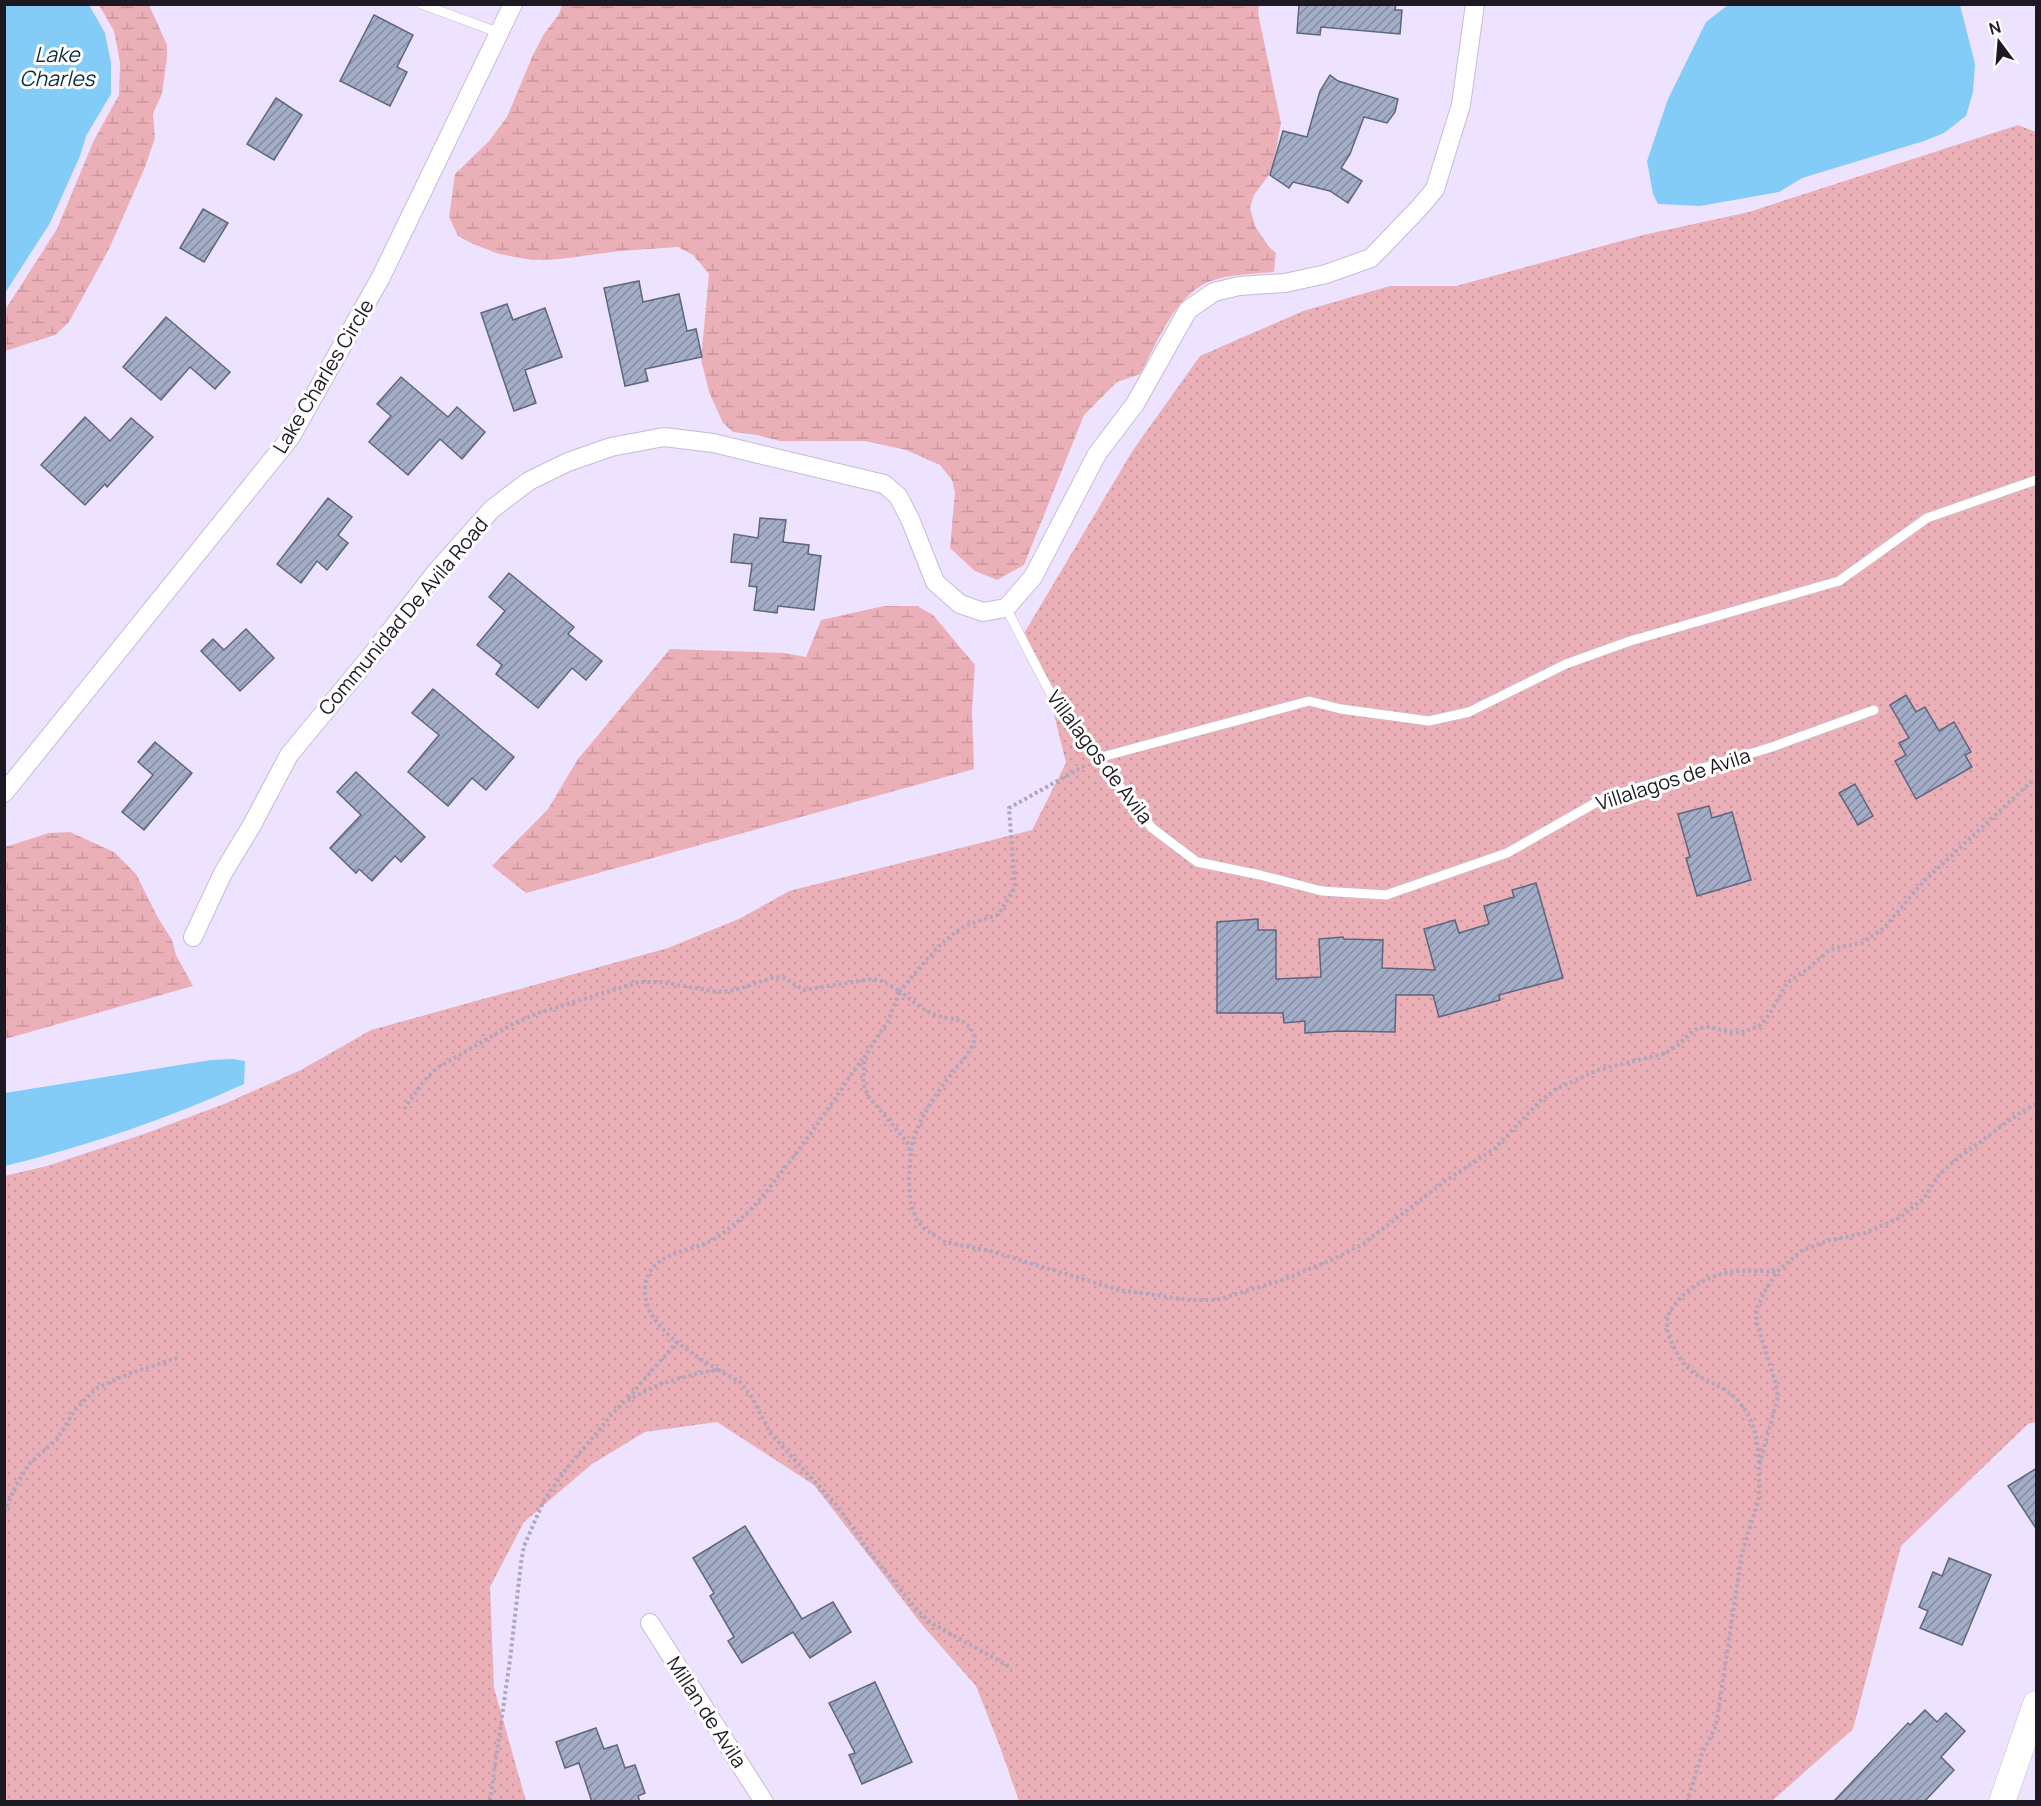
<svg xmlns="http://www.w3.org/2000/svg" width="2041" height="1806" viewBox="0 0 2041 1806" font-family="Manrope,sans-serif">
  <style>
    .grass { fill: url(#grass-dots) }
    .wetland { fill: url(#wetland-marsh) }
    .water { fill: #82ccf7 }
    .building { fill: url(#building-hatch); stroke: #5d667d; stroke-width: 1.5 }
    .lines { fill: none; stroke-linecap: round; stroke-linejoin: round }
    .lane-casing { stroke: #c5bbd6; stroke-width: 10 }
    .street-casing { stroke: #c5bbd6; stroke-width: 20 }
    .secondary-casing { stroke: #c5bbd6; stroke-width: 27 }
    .path { stroke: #afa6bd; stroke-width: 4; stroke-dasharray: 3 3; stroke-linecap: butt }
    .lane { stroke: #fff; stroke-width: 9 }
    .street { stroke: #fff; stroke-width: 18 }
    .secondary { stroke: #fff; stroke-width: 26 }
    .labels { text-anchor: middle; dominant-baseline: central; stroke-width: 6; stroke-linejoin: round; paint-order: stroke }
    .street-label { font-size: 20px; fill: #1d1923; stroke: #fff }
    .water-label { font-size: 21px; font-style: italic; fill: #0b2e3f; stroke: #fff }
  </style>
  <defs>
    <pattern id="grass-dots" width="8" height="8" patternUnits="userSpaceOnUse" patternTransform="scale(1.5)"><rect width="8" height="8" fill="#ebb0b7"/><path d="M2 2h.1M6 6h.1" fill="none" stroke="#c9979d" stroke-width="1.8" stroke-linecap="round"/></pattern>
    <pattern id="wetland-marsh" width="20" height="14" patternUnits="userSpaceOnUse" patternTransform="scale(1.5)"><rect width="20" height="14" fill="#ebb0b7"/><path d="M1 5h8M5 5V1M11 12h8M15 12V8" fill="none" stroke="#c9979d"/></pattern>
    <pattern id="building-hatch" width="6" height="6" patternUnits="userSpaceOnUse" patternTransform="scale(1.5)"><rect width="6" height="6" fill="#a3adc7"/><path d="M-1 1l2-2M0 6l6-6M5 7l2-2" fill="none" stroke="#848ca1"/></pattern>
  </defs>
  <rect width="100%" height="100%" fill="#eee3ff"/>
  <polygon class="grass" points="2018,125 2036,132 2036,1422 2028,1424 1901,1546 1853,1729 1772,1801 1019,1801 1000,1747 976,1686 923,1626 814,1485 717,1422 645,1432 592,1464 524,1522 490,1587 494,1688 526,1801 5,1801 4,1176 47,1166 144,1134 224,1104 301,1070 371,1030 668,948 741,918 789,891 1032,830 1066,763 1053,710 1023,635 1133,450 1200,356 1303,311 1390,286 1456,286 1643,235 1749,212"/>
  <g class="wetland">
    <polygon points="99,5 149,5 167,45 167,57 162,94 153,113 155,138 145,167 109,249 69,322 55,335 5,351 5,310 57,229 94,140 119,95 120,63 114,31"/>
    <path d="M562,5H1259L1258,13L1281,123L1272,171L1254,195L1250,208L1255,226L1269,247L1276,253L1274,272C1253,274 1231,274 1211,281C1175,294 1157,344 1140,374L1117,382L1084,415L1024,565L997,580L975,571L950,548L955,492L952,480L940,465L906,450L865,441H780L757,435L733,432L723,423L709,392L701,359L709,274L693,255L678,247L620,251L560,259L532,260L499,254L473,244L458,236L449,217L455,174L489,141L507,117L533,55L544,34L559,14Z"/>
    <polygon points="884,606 917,606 933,615 975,665 972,711 974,769 526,893 492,866 548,809 578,759 670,649 784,653 806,657 821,620"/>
    <polygon points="70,832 114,852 136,874 157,916 172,940 176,955 193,986 5,1039 5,847 49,833"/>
  </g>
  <g class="water">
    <polygon points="5,4 89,5 105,33 111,63 111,94 86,136 80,156 50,223 5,293"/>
    <polygon points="1728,5 1960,5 1975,64 1973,92 1966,116 1944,133 1924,141 1802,178 1779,192 1700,206 1658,204 1653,194 1647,161 1668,99 1706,22"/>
    <path d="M233,1059L245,1061L244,1084C168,1119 86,1146 5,1166V1093L211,1060Z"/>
  </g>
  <g class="building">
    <polygon points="1299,4 1396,4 1395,10 1402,10 1400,34 1321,27 1320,35 1297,33"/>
    <polygon points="374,15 413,35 397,67 407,72 390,106 340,81"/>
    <polygon points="1330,75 1338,81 1398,99 1395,112 1387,123 1364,117 1350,154 1341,168 1362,181 1348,203 1330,191 1293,182 1289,188 1270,175 1283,131 1307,137 1320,91"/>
    <polygon points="276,98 302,115 274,160 247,144"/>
    <polygon points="203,209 228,223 204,262 180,248"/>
    <polygon points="639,281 643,302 679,294 687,331 696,329 702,357 645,369 648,381 625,386 604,288"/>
    <polygon points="507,304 513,320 545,308 562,357 525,370 536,403 514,411 481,313"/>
    <polygon points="166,317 230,372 215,389 190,367 161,400 123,367"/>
    <polygon points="401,377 448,417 457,407 485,432 462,459 440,439 408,475 369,442 391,416 377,404"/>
    <polygon points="85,417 110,441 131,418 153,437 107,487 105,484 85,505 41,465"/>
    <polygon points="328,498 352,517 338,535 348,543 327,570 317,561 301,583 277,564"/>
    <polygon points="760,518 786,520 783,542 809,545 808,554 821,556 814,610 778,606 777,613 754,610 757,587 749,586 752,564 731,562 734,534 758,538"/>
    <polygon points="509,573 574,627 568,634 602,661 586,680 572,668 538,708 496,674 502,665 477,645 505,611 489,597"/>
    <polygon points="246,629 274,658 240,691 201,651 213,639 224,650"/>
    <polygon points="433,689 514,757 486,790 472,778 448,806 408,772 439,735 412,713"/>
    <polygon points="1906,695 1916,712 1925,707 1939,731 1954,722 1971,752 1965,755 1972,767 1916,799 1895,761 1906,755 1899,743 1909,738 1890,705"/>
    <polygon points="155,742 192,773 144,830 122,812 153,775 138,762"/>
    <polygon points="356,772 425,837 401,862 395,856 372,881 359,869 356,873 330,848 361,815 337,792"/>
    <polygon points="1855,784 1873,816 1858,825 1839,793"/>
    <polygon points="1709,806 1712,818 1732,812 1751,880 1697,896 1686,858 1690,857 1678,814"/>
    <polygon points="1536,883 1563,978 1499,995 1500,1000 1439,1017 1433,995 1396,995 1395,1032 1340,1031 1305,1033 1305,1021 1284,1023 1283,1013 1217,1013 1217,922 1258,919 1258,930 1276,930 1276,979 1321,977 1319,939 1343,937 1344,939 1383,940 1382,968 1435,970 1424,929 1455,920 1459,933 1489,924 1484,906 1514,897 1512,890"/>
    <polygon points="2037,1468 2037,1530 2008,1486"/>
    <polygon points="745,1526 802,1619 833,1602 851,1632 810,1658 793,1632 742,1663 728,1641 734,1637 710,1596 714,1593 693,1558"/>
    <polygon points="1949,1558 1991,1575 1962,1645 1920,1628 1928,1611 1919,1607 1933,1572 1942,1576"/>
    <polygon points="875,1682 912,1762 862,1784 849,1755 855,1753 829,1703"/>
    <polygon points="1925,1710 1937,1722 1946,1713 1965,1731 1941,1757 1954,1770 1924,1802 1833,1802 1908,1723 1910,1725"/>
    <polygon points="596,1728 604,1749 617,1745 625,1768 635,1765 645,1793 638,1796 640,1802 592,1802 579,1763 565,1768 556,1742"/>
  </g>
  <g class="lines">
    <g class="lane-casing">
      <g id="lane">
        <polyline points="421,4 500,33"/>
        <polyline points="1006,608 1056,704 1152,828 1197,862 1260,875 1322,891 1386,895 1507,853 1604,798 1772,747 1874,710"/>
        <polyline points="1098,758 1309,701 1341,709 1429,721 1469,712 1566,664 1630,641 1839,581 1927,518 2036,480"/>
      </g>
    </g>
    <g class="street-casing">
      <g id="street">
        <polyline points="4,793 290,438 381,277 513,4"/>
        <polyline points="193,937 223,873 252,825 289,755 374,652 436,572 492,509 529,481 568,462 611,447 664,437 713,443 884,484 898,496 910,519 935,582 960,604 983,612 1006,608 1033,577 1097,454 1135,404 1188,310 1214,292 1239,286 1285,283 1326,274 1371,258 1420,207 1435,189 1461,105 1475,4"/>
        <polyline points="650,1623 764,1802"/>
      </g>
    </g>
    <g class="secondary-casing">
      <polyline id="secondary" points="2002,1802 2036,1704"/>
    </g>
    <g class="path">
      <polyline points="404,1109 424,1081 437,1068 513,1024 535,1014 639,982 661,982 718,992 735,990 774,977 784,978 804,990 871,979 882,981 900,991 888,1021 865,1056 863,1083 868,1096 907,1142 911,1156 909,1177 910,1201 917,1221 925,1229 945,1242 990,1251 1119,1290 1189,1300 1216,1300 1283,1280 1333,1259 1363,1244 1445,1181 1494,1149 1539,1102 1556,1089 1598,1070 1666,1053 1679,1044 1694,1030 1700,1028 1709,1027 1729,1032 1740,1033 1759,1026 1769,1015 1787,983 1809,968 1828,951 1835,948 1862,943 1884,928 1923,882 2032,781"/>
      <path d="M911,1151C914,1125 937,1092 953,1072C961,1062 973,1050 975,1037C965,1014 955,1022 936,1015C922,1010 911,1000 900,991C921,968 939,939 968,925C977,921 989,918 999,914L1015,887L1009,808L1086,765"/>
      <path d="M718,1370C691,1352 642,1325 645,1288C648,1252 687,1253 711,1241C718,1237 724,1232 730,1228C755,1209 772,1184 791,1160C816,1127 839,1093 862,1059"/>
      <polyline points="628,1398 677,1342"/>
      <path d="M1759,1463C1758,1441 1754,1419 1739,1402C1723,1383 1699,1381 1686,1366C1682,1362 1679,1356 1676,1351C1660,1324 1666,1310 1688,1291C1697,1284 1709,1277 1721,1274C1739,1269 1758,1271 1776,1272"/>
      <polyline points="4,1512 16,1485 30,1463 57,1439 75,1410 97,1388 128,1374 180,1357"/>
      <polyline points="490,1801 510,1660 521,1563 524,1546 544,1500 567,1468 614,1412 624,1402 660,1384 698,1373 718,1370 740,1382 751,1396 771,1434 838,1507 871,1554 918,1611 931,1623 1012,1668"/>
      <polyline points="1687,1802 1702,1754 1716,1726 1742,1553 1759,1498 1759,1466 1778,1397 1776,1384 1756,1321 1757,1308 1765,1291 1777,1272 1801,1251 1827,1241 1865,1233 1899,1218 1924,1198 1940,1174 1959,1157 2024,1110 2036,1104"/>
    </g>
    <use href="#lane" class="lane"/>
    <use href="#street" class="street"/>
    <use href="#secondary" class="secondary"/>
  </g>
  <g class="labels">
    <g class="street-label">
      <text transform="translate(323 376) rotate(-59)">Lake Charles Circle</text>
      <text transform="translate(403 616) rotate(-50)">Communidad De Avila Road</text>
      <text transform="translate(1100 757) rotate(53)">Villalagos de Avila</text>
      <text transform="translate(1673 779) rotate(-18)">Villalagos de Avila</text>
      <text transform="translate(707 1712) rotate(57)">Millan de Avila</text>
    </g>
    <g class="water-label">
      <text x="57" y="54">Lake<tspan x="57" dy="24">Charles</tspan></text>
    </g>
  </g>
  <rect width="2041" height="1806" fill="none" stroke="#1d1923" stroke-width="12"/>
  <g transform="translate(1999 42) rotate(344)" stroke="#ffffff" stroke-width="4.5" paint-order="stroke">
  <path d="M0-4.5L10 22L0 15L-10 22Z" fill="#1d1923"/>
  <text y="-9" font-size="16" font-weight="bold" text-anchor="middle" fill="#1d1923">N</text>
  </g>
</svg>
